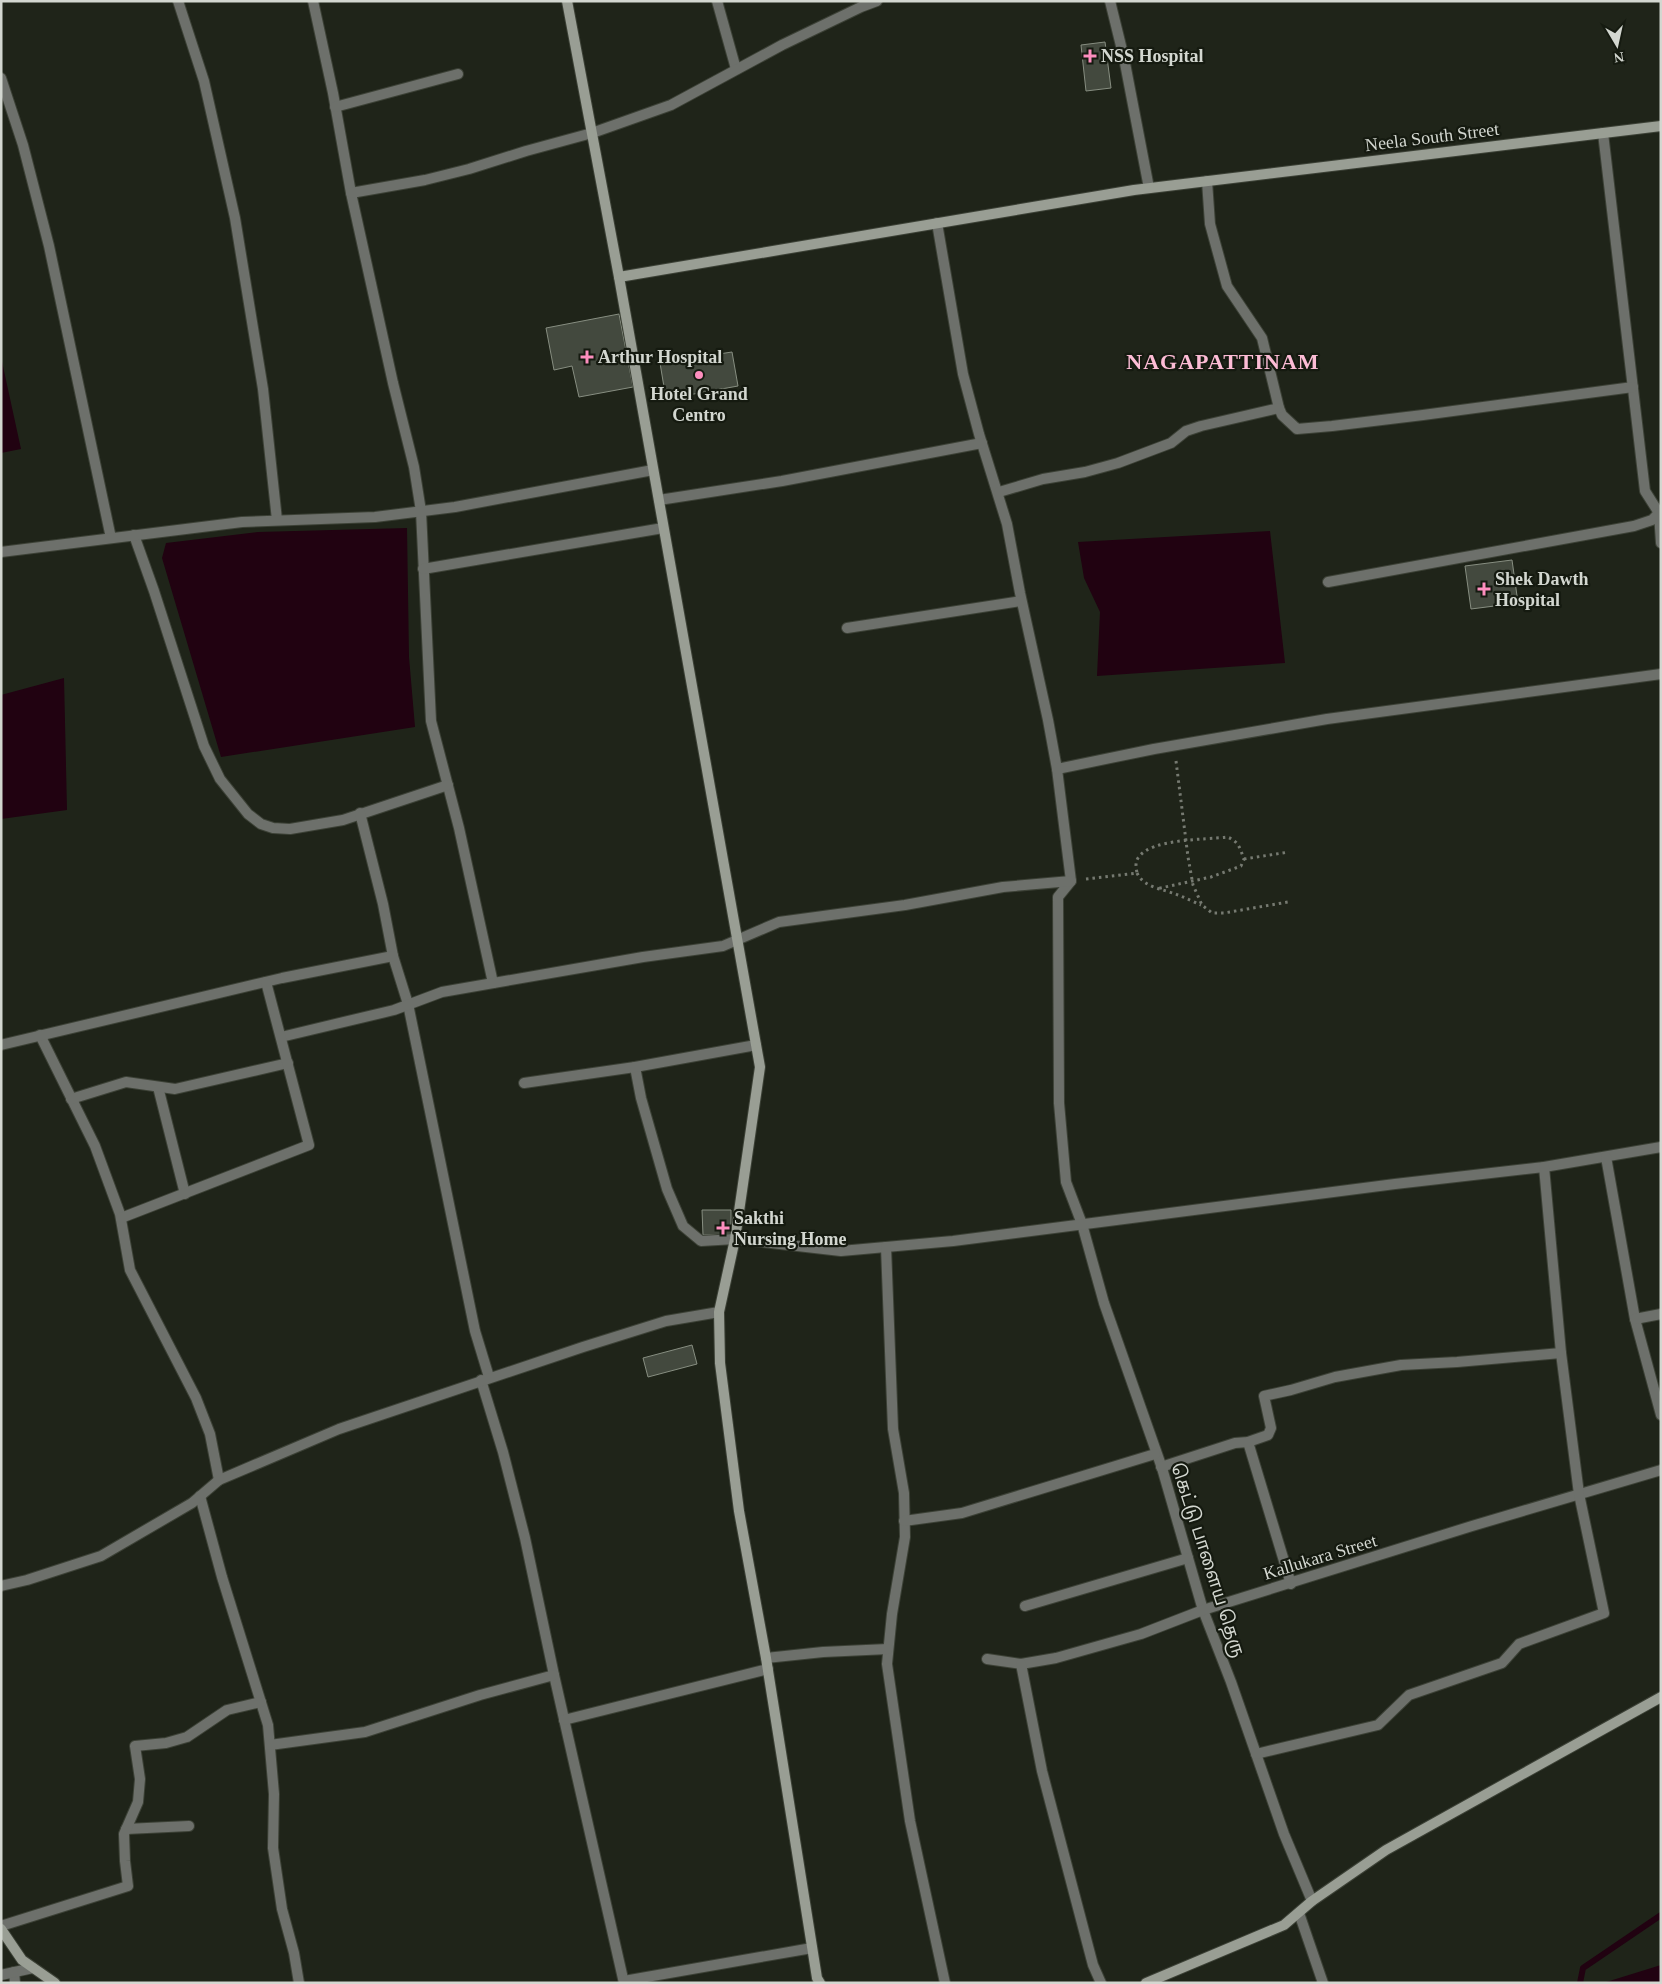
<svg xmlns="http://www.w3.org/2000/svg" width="1662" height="1984" viewBox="0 0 1662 1984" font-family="'Times New Roman','Noto Sans Tamil',serif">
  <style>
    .water { fill: #210211 }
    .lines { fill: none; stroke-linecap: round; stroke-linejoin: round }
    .stream { stroke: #210211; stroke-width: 6 }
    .building { fill: #43493e; stroke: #878e81 }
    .street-casing { stroke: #3c4136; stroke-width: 12 }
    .secondary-casing { stroke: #3c4136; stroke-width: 12 }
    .path { stroke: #767a71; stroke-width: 3; stroke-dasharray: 2.5 4; stroke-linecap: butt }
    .street { stroke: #6d706b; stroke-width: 10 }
    .secondary { stroke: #999e94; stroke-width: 10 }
    .poi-dot { fill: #fd8ebe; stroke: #151a10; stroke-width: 2 }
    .labels { text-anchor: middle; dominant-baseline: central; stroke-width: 4.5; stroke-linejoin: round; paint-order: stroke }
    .poi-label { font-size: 18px; font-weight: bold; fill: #d3d7d0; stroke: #151a10; text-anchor: start }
    .street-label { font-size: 18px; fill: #d3d7d0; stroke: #151a10 }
    .district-label { font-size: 22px; font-weight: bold; letter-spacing: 1px; fill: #fcbcd5; stroke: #151a10 }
  </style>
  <rect width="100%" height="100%" fill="#1f2419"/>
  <g class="water">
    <polygon points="1,357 21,449 1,453"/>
    <polygon points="407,528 409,657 415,727 221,757 162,558 166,543 258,532"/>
    <polygon points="1270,531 1285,663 1097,676 1100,612 1084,578 1078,542"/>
    <polygon points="64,678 67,810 1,819 1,695"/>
    <polygon points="1661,1965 1661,1983 1603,1983"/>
  </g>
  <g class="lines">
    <polyline class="stream" points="1580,1983 1583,1968 1661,1915"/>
  </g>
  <g class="building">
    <polygon points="1105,42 1111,88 1086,91 1081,45"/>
    <polygon points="619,314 633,387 579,397 572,366 554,370 546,328"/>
    <polygon points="732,352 738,386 666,399 660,363"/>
    <polygon points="1512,560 1518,603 1471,609 1465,566"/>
    <polygon points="702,1210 731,1210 731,1234 703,1235"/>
    <polygon points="692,1345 697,1364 648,1377 643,1358"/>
  </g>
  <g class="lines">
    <g class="street-casing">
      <g id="street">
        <polyline points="178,1 204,81 235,218 263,389 277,520"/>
        <polyline points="313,1 333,93 351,193 393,383 414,467 421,511 431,721 459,828 493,983"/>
        <polyline points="717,1 736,69"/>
        <polyline points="1110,1 1124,58 1149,188"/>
        <polyline points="1,78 23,145 49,246 111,538"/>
        <polyline points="335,107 458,74"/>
        <polyline points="1603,133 1645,491 1659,513 1661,513"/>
        <polyline points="1207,181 1210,224 1227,286 1262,338 1279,408 1282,415 1297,429 1332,426 1423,415 1633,387"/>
        <polyline points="351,193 425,180 469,169 526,151 592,133 671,105 782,45 861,7 877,1"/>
        <polyline points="937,223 963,374 979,434 1007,524 1020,593 1048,720 1057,769 1071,881 1058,897 1059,1103 1066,1182 1082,1224 1104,1303 1162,1468 1203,1610 1231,1682 1284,1834 1312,1901"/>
        <polyline points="999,492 1043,479 1085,472 1118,463 1171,443 1186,431 1201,426 1279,408"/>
        <polyline points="659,500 782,481 982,443"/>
        <polyline points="1659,513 1661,543"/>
        <polyline points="134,535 154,591 204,746 220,779 248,814 261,824 273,828 290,829 343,820 448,785"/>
        <polyline points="1,552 242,522 375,517 455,507 653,470"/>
        <polyline points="423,569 663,528"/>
        <polyline points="1328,582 1634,526 1652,520 1659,513"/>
        <polyline points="847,628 1021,601"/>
        <polyline points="1057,769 1154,749 1327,719 1661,674"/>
        <polyline points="360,813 383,904 393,956 408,1004 475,1331 489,1377"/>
        <polyline points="40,1035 95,1146 120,1214 130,1270 196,1398 210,1434 219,1480"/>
        <polyline points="281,1037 394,1010 442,992 643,957 723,946 779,922 905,905 1003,887 1071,881"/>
        <polyline points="1,1045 282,978 393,956"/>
        <polyline points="635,1067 641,1098 667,1189 683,1226 701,1241 735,1239 841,1251 953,1241 1395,1184 1544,1167 1661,1147"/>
        <polyline points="524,1083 635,1067 756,1045"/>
        <polyline points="158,1087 185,1194"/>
        <polyline points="71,1099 126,1082 175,1089 288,1063"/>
        <polyline points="1606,1157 1635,1319 1661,1415"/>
        <polyline points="121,1218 309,1145 266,982"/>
        <polyline points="886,1247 893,1429 904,1493 905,1537 892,1614 887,1664 910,1821 945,1983"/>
        <polyline points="1635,1319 1661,1314"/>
        <polyline points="481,1380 503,1452 525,1538 554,1675 624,1983"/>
        <polyline points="1248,1442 1291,1584"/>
        <polyline points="1161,1467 1235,1443 1248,1442 1268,1435 1271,1428 1264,1396 1291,1390 1335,1377 1401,1365 1457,1362 1561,1353"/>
        <polyline points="200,1496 222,1577 268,1725 274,1794 273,1848 282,1909 294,1953 299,1983"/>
        <polyline points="904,1521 962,1513 1155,1454"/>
        <polyline points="1,1586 27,1580 101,1556 192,1503 219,1480 339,1429 583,1347 666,1321 719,1312"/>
        <polyline points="1025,1606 1188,1558"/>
        <polyline points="766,1658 823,1652 888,1649"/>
        <polyline points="987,1659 1021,1664 1056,1658 1141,1634 1203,1610 1472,1526 1661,1470"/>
        <polyline points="1021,1664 1042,1771 1093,1965 1101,1983"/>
        <polyline points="564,1720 768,1669"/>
        <polyline points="270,1745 365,1732 480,1695 554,1675"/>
        <polyline points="1256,1754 1378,1725 1409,1695 1502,1663 1519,1644 1604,1613 1579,1494 1561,1353 1544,1167"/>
        <polyline points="126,1829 189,1826"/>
        <polyline points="1299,1913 1323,1983"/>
        <polyline points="1,1926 128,1886 125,1861 124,1834 138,1802 140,1779 135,1746 166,1743 187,1737 227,1710 261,1702"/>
        <polyline points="14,1972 15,1983"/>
        <polyline points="1,1975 33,1968"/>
        <polyline points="624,1981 812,1948"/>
      </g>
    </g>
    <g class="secondary-casing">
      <g id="secondary">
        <polyline points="567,1 619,277 760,1067 735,1239 719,1312 720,1363 739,1511 766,1658 817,1978 820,1983"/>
        <polyline points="619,277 1134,190 1661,126"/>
        <polyline points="1,1929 22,1960 55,1983"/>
        <polyline points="1146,1983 1284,1925 1312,1901 1386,1850 1661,1697"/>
      </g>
    </g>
    <g class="path">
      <polyline points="1176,761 1188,857 1193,885 1202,905 1212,913 1224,913 1288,902"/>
      <polyline points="1244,859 1289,852"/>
      <path d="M1137,873C1144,888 1164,889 1178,895C1186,898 1194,902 1201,905"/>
      <path d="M1086,879L1137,873C1136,867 1135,863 1138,858C1151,838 1205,840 1227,837C1239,841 1240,849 1244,859L1241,866L1211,877L1156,889"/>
    </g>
    <use href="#street" class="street"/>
    <use href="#secondary" class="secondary"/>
  </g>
  <g class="poi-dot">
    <path d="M1087.5 48.5h5v5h5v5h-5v5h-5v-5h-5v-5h5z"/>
    <path d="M584.5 349.5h5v5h5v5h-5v5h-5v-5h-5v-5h5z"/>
    <circle cx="699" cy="375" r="5"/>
    <path d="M1481.5 581.5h5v5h5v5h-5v5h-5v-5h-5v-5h5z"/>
    <path d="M720.5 1220.5h5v5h5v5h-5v5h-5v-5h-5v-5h5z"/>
  </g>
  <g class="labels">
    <g class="poi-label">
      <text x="1101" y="56">NSS Hospital</text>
      <text x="598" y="357">Arthur Hospital</text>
      <text x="699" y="394" text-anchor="middle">Hotel Grand<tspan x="699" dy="21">Centro</tspan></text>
      <text x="1495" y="579">Shek Dawth<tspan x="1495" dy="21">Hospital</tspan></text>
      <text x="734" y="1218">Sakthi<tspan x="734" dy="21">Nursing Home</tspan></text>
    </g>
    <g class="street-label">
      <text transform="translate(1432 137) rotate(-7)">Neela South Street</text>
      <text transform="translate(1320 1557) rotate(-17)">Kallukara Street</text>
      <text transform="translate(1208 1560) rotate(72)">கெட்டு பாளைய தெரு</text>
    </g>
    <g class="district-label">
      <text x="1223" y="361">NAGAPATTINAM</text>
    </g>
  </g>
  <rect width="1662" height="1984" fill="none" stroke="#d3d7d0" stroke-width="5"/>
  <g transform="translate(1617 45) rotate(171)" stroke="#151a10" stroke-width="4" paint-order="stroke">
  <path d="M0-4L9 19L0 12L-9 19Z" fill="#d3d7d0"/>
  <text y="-8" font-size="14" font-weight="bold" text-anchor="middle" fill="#d3d7d0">N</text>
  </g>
</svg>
